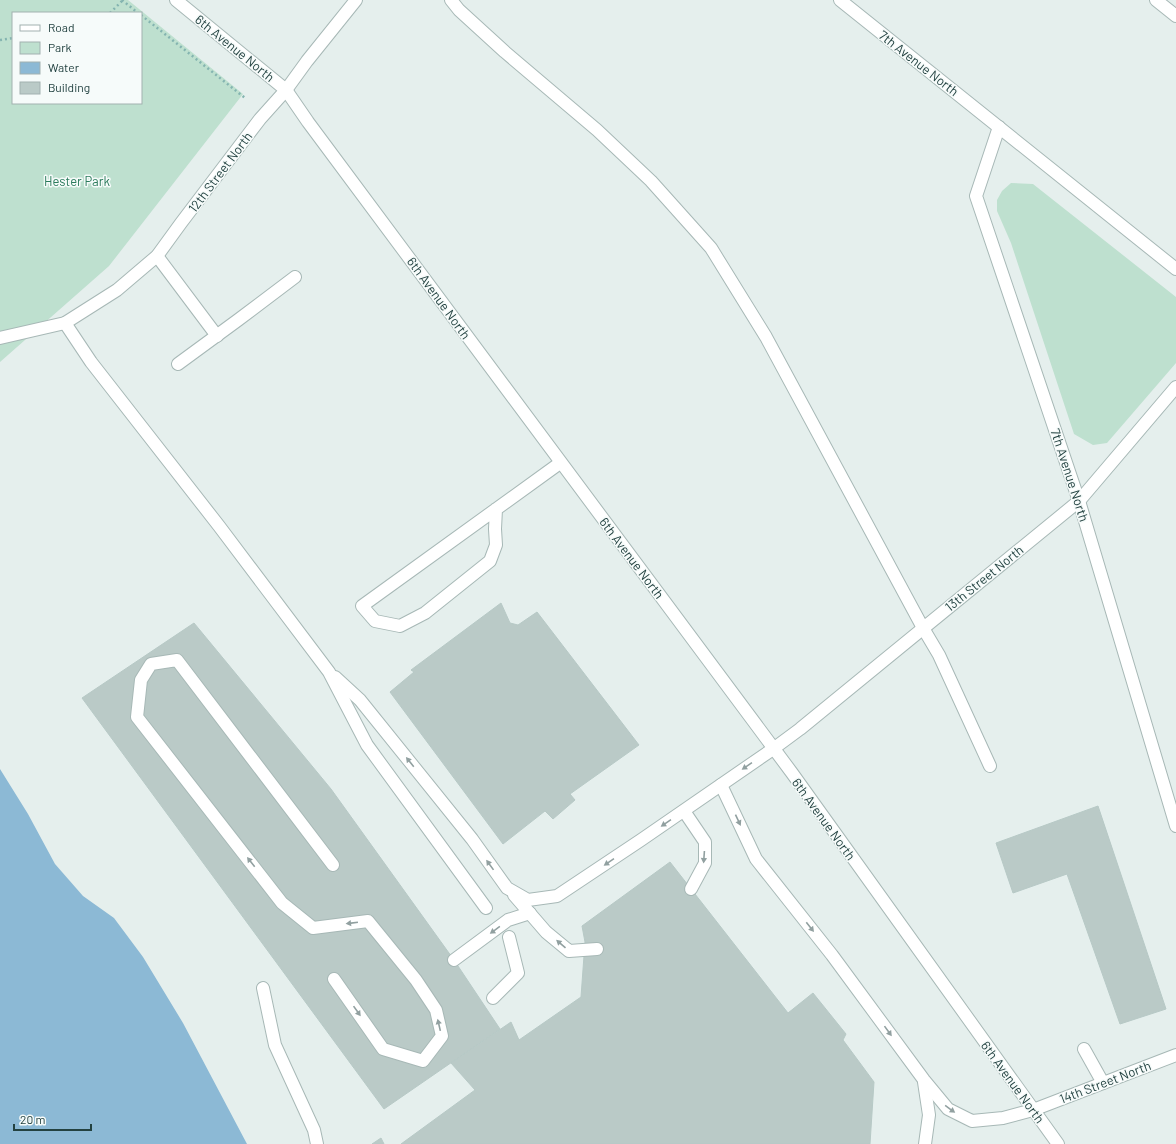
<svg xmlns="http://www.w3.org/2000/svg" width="1176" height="1144" viewBox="0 0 1176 1144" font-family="Barlow,sans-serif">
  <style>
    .green { fill: #bee0cf; fill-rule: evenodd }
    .water { fill: #8cb9d5 }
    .building { fill: #bacac7; stroke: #b7c9c6 }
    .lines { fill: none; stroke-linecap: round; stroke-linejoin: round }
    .service-casing { stroke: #a7b8b6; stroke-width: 14 }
    .minor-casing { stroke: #a7b8b6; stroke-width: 14 }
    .tertiary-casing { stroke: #a7b8b6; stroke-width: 14 }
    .path { stroke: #84b4b0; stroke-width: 2.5; stroke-dasharray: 2 3; stroke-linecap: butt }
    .service { stroke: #fff; stroke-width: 12 }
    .minor { stroke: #fff; stroke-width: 12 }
    .tertiary { stroke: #fff; stroke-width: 12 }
    .oneway { fill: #91a0a0 }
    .labels { text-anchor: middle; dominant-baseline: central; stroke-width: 3; stroke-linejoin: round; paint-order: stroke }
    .street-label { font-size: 13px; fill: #234241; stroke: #f6fbfa }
    .park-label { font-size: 13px; fill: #2b7b5c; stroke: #f6fbfa }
  </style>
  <rect width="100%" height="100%" fill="#e5efed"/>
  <g class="green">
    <path d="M0,0H128L243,94L109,266L0,362ZM13,13H141V103H13Z"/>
    <polygon points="1011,183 1033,184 1176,297 1176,363 1107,443 1093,445 1074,434 1011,243 997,211 997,200 1002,191"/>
  </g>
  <polygon class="water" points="0,769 28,814 55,864 83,896 114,918 143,957 183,1023 247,1144 0,1144"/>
  <g class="building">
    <polygon points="501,603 510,623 518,625 537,612 639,745 570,794 575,800 553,819 545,811 503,844 390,692 414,672 411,670"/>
    <polygon points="194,623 331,789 454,960 500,1029 384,1109 82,698"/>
    <polygon points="1098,806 1166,1009 1120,1024 1067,874 1013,893 996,843"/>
    <polygon points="670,862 788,1013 813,993 846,1034 843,1040 874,1082 870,1144 401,1144 475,1090 451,1063 511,1022 519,1040 581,997 585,942 582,926"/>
    <polygon points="381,1138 384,1144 372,1144"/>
  </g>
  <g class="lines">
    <g class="service-casing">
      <g id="service">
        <polyline points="451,0 459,10 505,52 597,130 651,181 711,248 766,337 923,628 939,655 990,766"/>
        <polyline points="1156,0 1176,16"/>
        <polyline points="157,256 217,336"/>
        <polyline points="65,323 91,362 219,526 329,672 367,745 486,908"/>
        <polyline points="178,364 238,320 295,277"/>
        <polyline points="496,509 495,529 496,545 490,561 425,613 400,626 375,621 362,606 560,463"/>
        <polyline points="335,677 360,700 472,839 507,888 528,900 557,896 641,840 773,749"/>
        <polyline points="721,785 756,859 832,955 924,1080 948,1109 972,1121 1003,1118 1033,1110"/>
        <polyline points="684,811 705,842 705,863 691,889"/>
        <polyline points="333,865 177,660 151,664 141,680 137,717 282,903 313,928 368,921 416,980 436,1010 442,1036 423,1061 383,1049 334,979"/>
        <polyline points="514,895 546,932 569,951 597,949"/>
        <polyline points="454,960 508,920 530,913"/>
        <polyline points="263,988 275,1045 314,1130 317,1144"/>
        <polyline points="493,998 518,973 509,937"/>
        <polyline points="1084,1049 1103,1083"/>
        <polyline points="924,1082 929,1115 925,1144"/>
      </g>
    </g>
    <g class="minor-casing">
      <g id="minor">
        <polyline points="840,0 1176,269"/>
        <polyline points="286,90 307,61 356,0"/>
        <polyline points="999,127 976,196 1079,501 1176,826"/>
        <polyline points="1033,1110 1176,1055"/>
      </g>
    </g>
    <g class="tertiary-casing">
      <g id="tertiary">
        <polyline points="176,0 286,90 308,122 792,773 1058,1144"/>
        <polyline points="0,338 65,323 117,290 157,256 181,223 260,119 286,90"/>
        <polyline points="773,749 800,729 1079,501 1176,387"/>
      </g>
    </g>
    <g class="path">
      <polyline points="122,0 138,13"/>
      <polyline points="110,13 123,0"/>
      <polyline points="141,15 245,98"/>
      <polyline points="0,40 13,38"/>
    </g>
    <use href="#service" class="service"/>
    <use href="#minor" class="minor"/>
    <use href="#tertiary" class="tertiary"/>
  </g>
  <defs><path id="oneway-solid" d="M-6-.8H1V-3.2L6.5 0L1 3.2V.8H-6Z"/></defs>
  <g class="oneway">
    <use href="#oneway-solid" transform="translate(410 762) rotate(-129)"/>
    <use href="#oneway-solid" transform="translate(747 766) rotate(146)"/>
    <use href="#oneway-solid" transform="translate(738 820) rotate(65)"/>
    <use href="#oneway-solid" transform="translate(666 823) rotate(146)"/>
    <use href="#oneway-solid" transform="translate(704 857) rotate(94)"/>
    <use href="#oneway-solid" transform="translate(251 862) rotate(-128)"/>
    <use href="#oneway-solid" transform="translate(609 862) rotate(146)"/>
    <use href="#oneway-solid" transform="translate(490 865) rotate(-126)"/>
    <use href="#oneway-solid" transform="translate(352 923) rotate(173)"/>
    <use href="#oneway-solid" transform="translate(810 927) rotate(52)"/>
    <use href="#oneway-solid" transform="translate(495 930) rotate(144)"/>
    <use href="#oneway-solid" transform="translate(561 944) rotate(-139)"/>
    <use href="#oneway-solid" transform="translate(357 1011) rotate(55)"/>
    <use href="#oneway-solid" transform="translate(439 1025) rotate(-103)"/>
    <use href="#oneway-solid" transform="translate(888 1031) rotate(54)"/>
    <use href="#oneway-solid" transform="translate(950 1109) rotate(36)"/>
  </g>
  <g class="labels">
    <g class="street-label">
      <text transform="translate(235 48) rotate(39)">6th Avenue North</text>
      <text transform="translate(919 63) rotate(38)">7th Avenue North</text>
      <text transform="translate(220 172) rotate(-53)">12th Street North</text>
      <text transform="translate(439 298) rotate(54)">6th Avenue North</text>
      <text transform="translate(1070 475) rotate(72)">7th Avenue North</text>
      <text transform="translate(632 558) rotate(53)">6th Avenue North</text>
      <text transform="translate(984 578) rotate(-39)">13th Street North</text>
      <text transform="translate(824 819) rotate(54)">6th Avenue North</text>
      <text transform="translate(1013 1082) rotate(54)">6th Avenue North</text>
      <text transform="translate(1105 1082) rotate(-21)">14th Street North</text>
    </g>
    <g class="park-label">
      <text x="77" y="181">Hester Park</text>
    </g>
  </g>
  <rect x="12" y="12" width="130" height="92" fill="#f6fbfa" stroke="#a2b1b0"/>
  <rect x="20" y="25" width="20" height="6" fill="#ffffff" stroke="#a2b1b0"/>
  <text x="48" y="32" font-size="12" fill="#234241">Road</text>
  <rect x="20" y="42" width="20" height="12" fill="#bee0cf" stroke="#a2b1b0"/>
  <text x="48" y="52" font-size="12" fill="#234241">Park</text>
  <rect x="20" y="62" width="20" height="12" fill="#8cb9d5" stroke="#a2b1b0"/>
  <text x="48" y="72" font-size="12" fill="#234241">Water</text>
  <rect x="20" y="82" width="20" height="12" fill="#bacac7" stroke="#a2b1b0"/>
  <text x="48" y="92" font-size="12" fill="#234241">Building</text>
  <path d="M14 1124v6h77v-6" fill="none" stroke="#234241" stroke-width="2"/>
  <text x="20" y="1124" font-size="12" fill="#234241" stroke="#f6fbfa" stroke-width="3" paint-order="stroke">20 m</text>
</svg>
